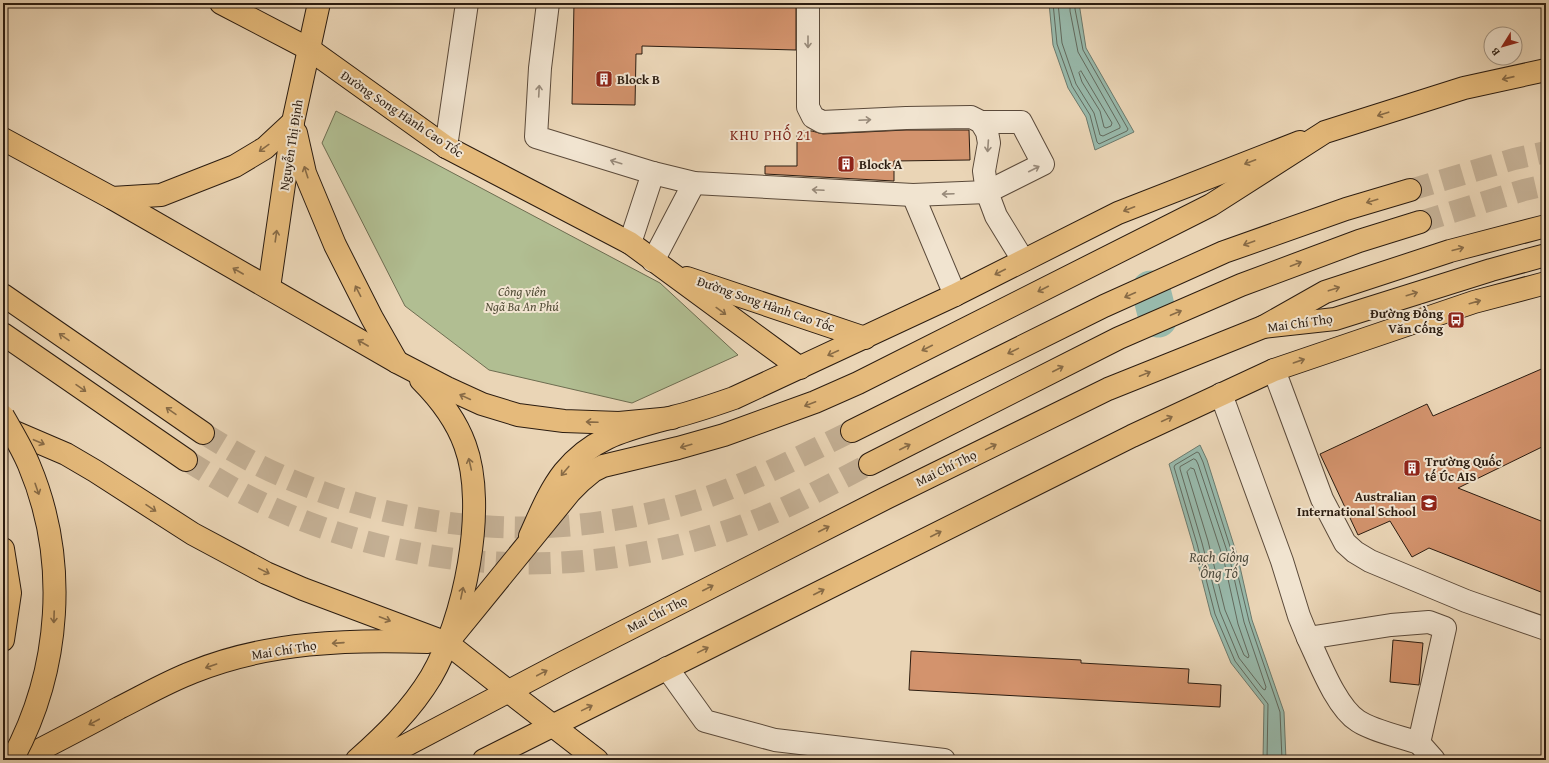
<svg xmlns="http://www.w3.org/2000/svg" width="1549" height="763" viewBox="0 0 1549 763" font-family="'Gentium Book Plus',serif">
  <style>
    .green { fill: #b1be92; stroke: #6e6d51 }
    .water { fill: #98b9ab; stroke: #6c7a6d }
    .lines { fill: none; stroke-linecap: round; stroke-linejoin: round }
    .shore { stroke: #626a5e; stroke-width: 1 }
    .river { stroke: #98b9ab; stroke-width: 39 }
    .building { fill: #d3936d; stroke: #2b1c10 }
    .highway-tunnel { stroke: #c4b095; stroke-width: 22; stroke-dasharray: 22 11; stroke-linecap: butt }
    .minor-casing { stroke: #5b4a3a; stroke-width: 24 }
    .major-casing { stroke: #2b1c10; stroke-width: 24 }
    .highway-casing { stroke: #2b1c10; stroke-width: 24 }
    .minor { stroke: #f1e4d0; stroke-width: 22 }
    .major { stroke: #e5ba7b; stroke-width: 22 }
    .highway { stroke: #e5ba7b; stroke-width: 22 }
    .highway-bridge-casing { stroke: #2b1c10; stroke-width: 24; stroke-linecap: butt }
    .highway-bridge { stroke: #e5ba7b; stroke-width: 22 }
    .oneway { stroke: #988a7a }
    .oneway2 { stroke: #886b46 }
    .labels { text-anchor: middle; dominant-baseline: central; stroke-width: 4; stroke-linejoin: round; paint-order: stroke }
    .poi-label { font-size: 13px; font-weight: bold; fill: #2b1c10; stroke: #f1e4d0; text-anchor: start }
    .street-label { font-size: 13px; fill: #2b1c10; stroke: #f1e4d0 }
    .park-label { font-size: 13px; font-style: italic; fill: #534d37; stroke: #f1e4d0 }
    .neighbourhood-label { font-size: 14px; letter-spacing: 1px; fill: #7a1f14; stroke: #f1e4d0 }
    .water-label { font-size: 14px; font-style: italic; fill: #4c4b3e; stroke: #f1e4d0 }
  </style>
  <rect width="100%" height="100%" fill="#ead5b6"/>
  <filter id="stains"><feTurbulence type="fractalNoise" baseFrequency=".005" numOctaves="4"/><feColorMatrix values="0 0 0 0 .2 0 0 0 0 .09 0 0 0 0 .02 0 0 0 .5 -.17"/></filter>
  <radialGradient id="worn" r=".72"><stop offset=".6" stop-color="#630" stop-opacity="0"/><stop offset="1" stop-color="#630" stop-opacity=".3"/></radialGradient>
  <polygon class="green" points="336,111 660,283 738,355 632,403 489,370 405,306 322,143"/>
  <g class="water">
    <polygon points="1049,3 1079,3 1086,48 1134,132 1095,150 1086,117 1068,88 1053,45"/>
    <polygon points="1200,445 1207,460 1238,558 1252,620 1284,712 1286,760 1263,760 1264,705 1231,663 1211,615 1193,545 1169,464"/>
  </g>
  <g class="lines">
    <g class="shore">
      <polyline points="1053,3 1057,44 1072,86 1090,115 1097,142 1099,144 1127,131 1128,129 1083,50 1075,9 1075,3"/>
      <polyline points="1058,3 1062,43 1076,84 1094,113 1100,135 1103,136 1120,128 1120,126 1078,52 1070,11 1070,3"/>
      <polygon points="1081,71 1112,123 1111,126 1106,128 1104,127 1100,111 1082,82 1079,73"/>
      <polygon points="1194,459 1196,460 1198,464 1230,560 1244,622 1266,687 1265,690 1263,689 1239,658 1220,612 1202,543 1180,469 1180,467"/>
      <polygon points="1191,468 1194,469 1224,561 1238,624 1249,656 1248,658 1244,655 1225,610 1208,541 1187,472"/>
      <polyline points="1267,760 1268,704 1235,661 1215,614 1197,544 1174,467 1175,465 1197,452 1199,453 1203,462 1234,559 1249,621 1280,712 1282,760"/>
    </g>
    <polyline class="river" points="1151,290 1158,318"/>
  </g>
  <g class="building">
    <polygon points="574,3 796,3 796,50 642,46 642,54 636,54 635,105 572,104"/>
    <polygon points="906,130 969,130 970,160 894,161 894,181 765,174 765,166 797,166 797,131 812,131 823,134"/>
    <polygon points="1546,367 1546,445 1458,488 1546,523 1546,594 1429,548 1412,557 1390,521 1358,535 1320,454 1427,404 1433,416"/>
    <polygon points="1393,640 1423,643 1419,685 1390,682"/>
    <polygon points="911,651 1081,660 1081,663 1189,669 1188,683 1221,685 1220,707 909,690"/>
  </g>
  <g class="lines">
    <g class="highway-tunnel">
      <polyline points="1410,190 1514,159 1546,152"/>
      <polyline points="1420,222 1524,190 1546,185"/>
      <path d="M203,433C229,449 254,464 282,476C414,534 557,544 695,501C750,484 800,456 852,431"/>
      <path d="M186,460C209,474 233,489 258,501C412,575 585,584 746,524C789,508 829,485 870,464"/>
    </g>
    <g class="minor-casing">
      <g id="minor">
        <polyline points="548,3 540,68 536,137 653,173 694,183 913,195 987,192 1043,164 1021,122 981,122"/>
        <polyline points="808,3 808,107 813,117 822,122 906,118 971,117 981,122 987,132 989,143 984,171 987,192 996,216 1023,260"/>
        <polyline points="446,147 467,3"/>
        <polyline points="913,195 955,295"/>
        <polyline points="630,243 653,173"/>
        <polyline points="653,261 694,183"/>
        <polyline points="1274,370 1322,499 1345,543 1355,552 1370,561 1466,601 1546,629"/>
        <polyline points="1221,394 1282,561 1299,616 1308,638 1391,625 1429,622 1445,628 1419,743 1434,760"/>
        <path d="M1308,638C1319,661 1336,707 1358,721C1373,731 1402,737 1419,743"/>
        <polyline points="667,668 705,721 775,740 944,760"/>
      </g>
    </g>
    <g class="major-casing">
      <g id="major">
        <polyline points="221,3 309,49 446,147 630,243 800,368"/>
        <polyline points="296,133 305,173 335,245 372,318 397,362"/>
        <polyline points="112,198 161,195 235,166 265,148 293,122"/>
        <polyline points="687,278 865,338"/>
        <polyline points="269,288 293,122 319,3"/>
        <polyline points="1263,327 1325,292 1450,251 1546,226"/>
        <path d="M530,536C540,514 549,491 564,472C594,435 631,429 673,417C694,412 714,405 734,398L955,295L1118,213L1300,142"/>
        <polyline points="508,691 597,760"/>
        <polyline points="484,760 1132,436 1274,370 1474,302 1546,283"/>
      </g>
    </g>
    <g class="highway-casing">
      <g id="highway">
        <polyline points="3,139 112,198 397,362 447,388 482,404 518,415 564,421 619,423 672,418"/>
        <polyline points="3,295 203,433"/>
        <polyline points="3,334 186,460"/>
        <polyline points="3,427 66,454 95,471 193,534 266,573 303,589 447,643 508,691"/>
        <polyline points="852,431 1104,306 1224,252 1346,209 1410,190"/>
        <polyline points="870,464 1119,338 1241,285 1359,241 1420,222"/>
        <polyline points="3,549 10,593 3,640"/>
        <polyline points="447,643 570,492 581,481 593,471 603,466 678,448 724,435 815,402 858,383 1211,205 1325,132 1464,88 1546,70"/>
        <path d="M20,760C53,743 86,726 119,708C143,696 167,682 193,672C267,642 349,639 428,642"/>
        <path d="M357,760C386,734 411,710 431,677C464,621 488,507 465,445C456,420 440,399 421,380"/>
        <polyline points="378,760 564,662 886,498 1108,389 1263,327 1335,319 1491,270 1546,255"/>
      </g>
    </g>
    <use href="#minor" class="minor"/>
    <use href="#major" class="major"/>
    <use href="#highway" class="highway"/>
    <g class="highway-bridge-casing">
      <path id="highway-bridge" d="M3,416C12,432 22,448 29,465C69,560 61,670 12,760"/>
    </g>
    <use href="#highway-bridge" class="highway-bridge"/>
  </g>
  <defs><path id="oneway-shaft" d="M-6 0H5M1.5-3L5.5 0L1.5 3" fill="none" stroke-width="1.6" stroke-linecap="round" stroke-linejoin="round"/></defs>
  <g class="oneway">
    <use href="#oneway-shaft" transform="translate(808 42) rotate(90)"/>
    <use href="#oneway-shaft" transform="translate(539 91) rotate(-87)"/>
    <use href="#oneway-shaft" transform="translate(865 120) rotate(-3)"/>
    <use href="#oneway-shaft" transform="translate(988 146) rotate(94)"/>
    <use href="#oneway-shaft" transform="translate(616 162) rotate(-163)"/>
    <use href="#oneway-shaft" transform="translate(1034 169) rotate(-27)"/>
    <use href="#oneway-shaft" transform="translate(818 190) rotate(-177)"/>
    <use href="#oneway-shaft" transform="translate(948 194) rotate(178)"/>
  </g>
  <g class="oneway2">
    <use href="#oneway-shaft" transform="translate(1508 78) rotate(167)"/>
    <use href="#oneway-shaft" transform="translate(1383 114) rotate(162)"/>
    <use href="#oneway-shaft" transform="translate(264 148) rotate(144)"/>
    <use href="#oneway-shaft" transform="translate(1250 162) rotate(159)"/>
    <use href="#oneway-shaft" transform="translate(306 172) rotate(-108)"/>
    <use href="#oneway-shaft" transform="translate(1372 201) rotate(163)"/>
    <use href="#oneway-shaft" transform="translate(1129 209) rotate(159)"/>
    <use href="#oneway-shaft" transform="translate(276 236) rotate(-82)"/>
    <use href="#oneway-shaft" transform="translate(1249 243) rotate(160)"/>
    <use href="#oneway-shaft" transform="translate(1458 249) rotate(-15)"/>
    <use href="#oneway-shaft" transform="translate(1296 264) rotate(-21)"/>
    <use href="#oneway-shaft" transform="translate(238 271) rotate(-150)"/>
    <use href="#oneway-shaft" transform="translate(1000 272) rotate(153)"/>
    <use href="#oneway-shaft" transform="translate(1043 289) rotate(153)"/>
    <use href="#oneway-shaft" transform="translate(1334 289) rotate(-18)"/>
    <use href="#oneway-shaft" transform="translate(358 291) rotate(-117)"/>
    <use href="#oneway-shaft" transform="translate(1412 294) rotate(-17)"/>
    <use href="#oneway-shaft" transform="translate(1130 295) rotate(156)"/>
    <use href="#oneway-shaft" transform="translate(1475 302) rotate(-16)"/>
    <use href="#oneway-shaft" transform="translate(721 311) rotate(36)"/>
    <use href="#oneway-shaft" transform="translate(1176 313) rotate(-23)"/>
    <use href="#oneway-shaft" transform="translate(64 337) rotate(-145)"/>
    <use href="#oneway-shaft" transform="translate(363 343) rotate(-150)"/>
    <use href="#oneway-shaft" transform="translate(927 348) rotate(153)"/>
    <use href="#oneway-shaft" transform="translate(1013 351) rotate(154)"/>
    <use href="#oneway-shaft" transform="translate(833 353) rotate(155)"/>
    <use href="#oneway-shaft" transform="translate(1299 361) rotate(-19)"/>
    <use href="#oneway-shaft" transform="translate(1058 369) rotate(-27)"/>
    <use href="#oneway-shaft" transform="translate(1145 374) rotate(-22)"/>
    <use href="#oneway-shaft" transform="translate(81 388) rotate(35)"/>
    <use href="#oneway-shaft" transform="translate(465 397) rotate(-155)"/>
    <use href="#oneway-shaft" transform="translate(810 404) rotate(159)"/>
    <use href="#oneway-shaft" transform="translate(171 411) rotate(-145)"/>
    <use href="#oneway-shaft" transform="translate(1167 419) rotate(-25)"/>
    <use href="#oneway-shaft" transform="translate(592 422) rotate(-178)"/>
    <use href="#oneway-shaft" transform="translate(39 442) rotate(23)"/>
    <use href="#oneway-shaft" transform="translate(686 446) rotate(164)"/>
    <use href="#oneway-shaft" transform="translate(905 447) rotate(-27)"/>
    <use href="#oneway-shaft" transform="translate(991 447) rotate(-26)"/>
    <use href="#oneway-shaft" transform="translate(470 464) rotate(-103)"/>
    <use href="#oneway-shaft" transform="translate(565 471) rotate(130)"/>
    <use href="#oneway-shaft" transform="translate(37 489) rotate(71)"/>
    <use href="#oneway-shaft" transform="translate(151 508) rotate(34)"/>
    <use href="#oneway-shaft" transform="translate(824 529) rotate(-27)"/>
    <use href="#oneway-shaft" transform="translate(936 534) rotate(-27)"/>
    <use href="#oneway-shaft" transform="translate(264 571) rotate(26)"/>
    <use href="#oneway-shaft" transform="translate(708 588) rotate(-27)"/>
    <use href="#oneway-shaft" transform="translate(819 592) rotate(-27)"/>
    <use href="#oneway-shaft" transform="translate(462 593) rotate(-78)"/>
    <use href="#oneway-shaft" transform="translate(54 617) rotate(92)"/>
    <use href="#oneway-shaft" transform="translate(385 619) rotate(21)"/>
    <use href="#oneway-shaft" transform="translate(338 643) rotate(176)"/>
    <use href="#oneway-shaft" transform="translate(703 650) rotate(-26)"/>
    <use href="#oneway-shaft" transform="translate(211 666) rotate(161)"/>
    <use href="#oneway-shaft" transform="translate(542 673) rotate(-28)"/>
    <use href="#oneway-shaft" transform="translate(587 708) rotate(-26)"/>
    <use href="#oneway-shaft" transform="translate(94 722) rotate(152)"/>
  </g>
  <defs>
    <g id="building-square" transform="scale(0.9)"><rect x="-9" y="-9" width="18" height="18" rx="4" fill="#8f2418" stroke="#f1e4d0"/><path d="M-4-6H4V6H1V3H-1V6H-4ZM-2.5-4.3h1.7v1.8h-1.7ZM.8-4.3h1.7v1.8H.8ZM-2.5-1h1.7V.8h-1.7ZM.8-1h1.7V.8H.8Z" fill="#fff"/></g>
    <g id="bus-square" transform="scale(0.9)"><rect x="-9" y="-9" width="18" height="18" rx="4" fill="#8f2418" stroke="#f1e4d0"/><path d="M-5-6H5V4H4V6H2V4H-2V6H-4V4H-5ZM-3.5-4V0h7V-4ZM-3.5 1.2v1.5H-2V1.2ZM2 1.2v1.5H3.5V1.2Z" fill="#fff"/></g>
    <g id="school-square" transform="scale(0.9)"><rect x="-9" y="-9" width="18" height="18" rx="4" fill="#8f2418" stroke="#f1e4d0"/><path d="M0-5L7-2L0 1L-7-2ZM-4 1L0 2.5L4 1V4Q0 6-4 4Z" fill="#fff"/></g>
  </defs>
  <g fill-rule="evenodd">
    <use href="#building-square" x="604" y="79"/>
    <use href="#building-square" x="846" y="164"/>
    <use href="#bus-square" x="1456" y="320"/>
    <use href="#building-square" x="1412" y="468"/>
    <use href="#school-square" x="1429" y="503"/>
  </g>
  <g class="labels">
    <g class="poi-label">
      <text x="617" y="79">Block B</text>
      <text x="859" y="164">Block A</text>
      <text x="1443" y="313" text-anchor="end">Đường Đồng<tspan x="1443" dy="15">Văn Cống</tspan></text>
      <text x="1425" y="461">Trường Quốc<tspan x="1425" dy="15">tế Úc AIS</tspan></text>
      <text x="1416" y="496" text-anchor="end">Australian<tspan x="1416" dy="15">International School</tspan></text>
    </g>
    <g class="street-label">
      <text transform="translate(402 114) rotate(34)">Đường Song Hành Cao Tốc</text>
      <text transform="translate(291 145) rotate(-81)">Nguyễn Thị Định</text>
      <text transform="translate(766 304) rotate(19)">Đường Song Hành Cao Tốc</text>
      <text transform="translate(1300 323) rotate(-8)">Mai Chí Thọ</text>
      <text transform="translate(946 468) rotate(-26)">Mai Chí Thọ</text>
      <text transform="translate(657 614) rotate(-27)">Mai Chí Thọ</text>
      <text transform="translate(284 650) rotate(-9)">Mai Chí Thọ</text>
    </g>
    <g class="park-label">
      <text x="522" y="291">Công viên<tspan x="522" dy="15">Ngã Ba An Phú</tspan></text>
    </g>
    <g class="neighbourhood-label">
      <text x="771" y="135">KHU PHỐ 21</text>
    </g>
    <g class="water-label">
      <text x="1219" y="557">Rạch Giồng<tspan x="1219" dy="16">Ông Tố</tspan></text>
    </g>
  </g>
  <rect width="1549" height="763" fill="none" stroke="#ead5b6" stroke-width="16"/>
  <rect x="4" y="4" width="1541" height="755" fill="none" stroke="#2b1c10" stroke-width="2"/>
  <rect x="8" y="8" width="1533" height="747" fill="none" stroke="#2b1c10"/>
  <g transform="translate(1503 46) rotate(233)"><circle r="19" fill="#f1e4d0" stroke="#a29483"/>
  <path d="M0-3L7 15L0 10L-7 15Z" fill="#8f2418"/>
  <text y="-6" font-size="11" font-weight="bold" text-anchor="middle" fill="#2b1c10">B</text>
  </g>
  <rect width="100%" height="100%" filter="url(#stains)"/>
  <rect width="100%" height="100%" fill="url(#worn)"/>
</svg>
